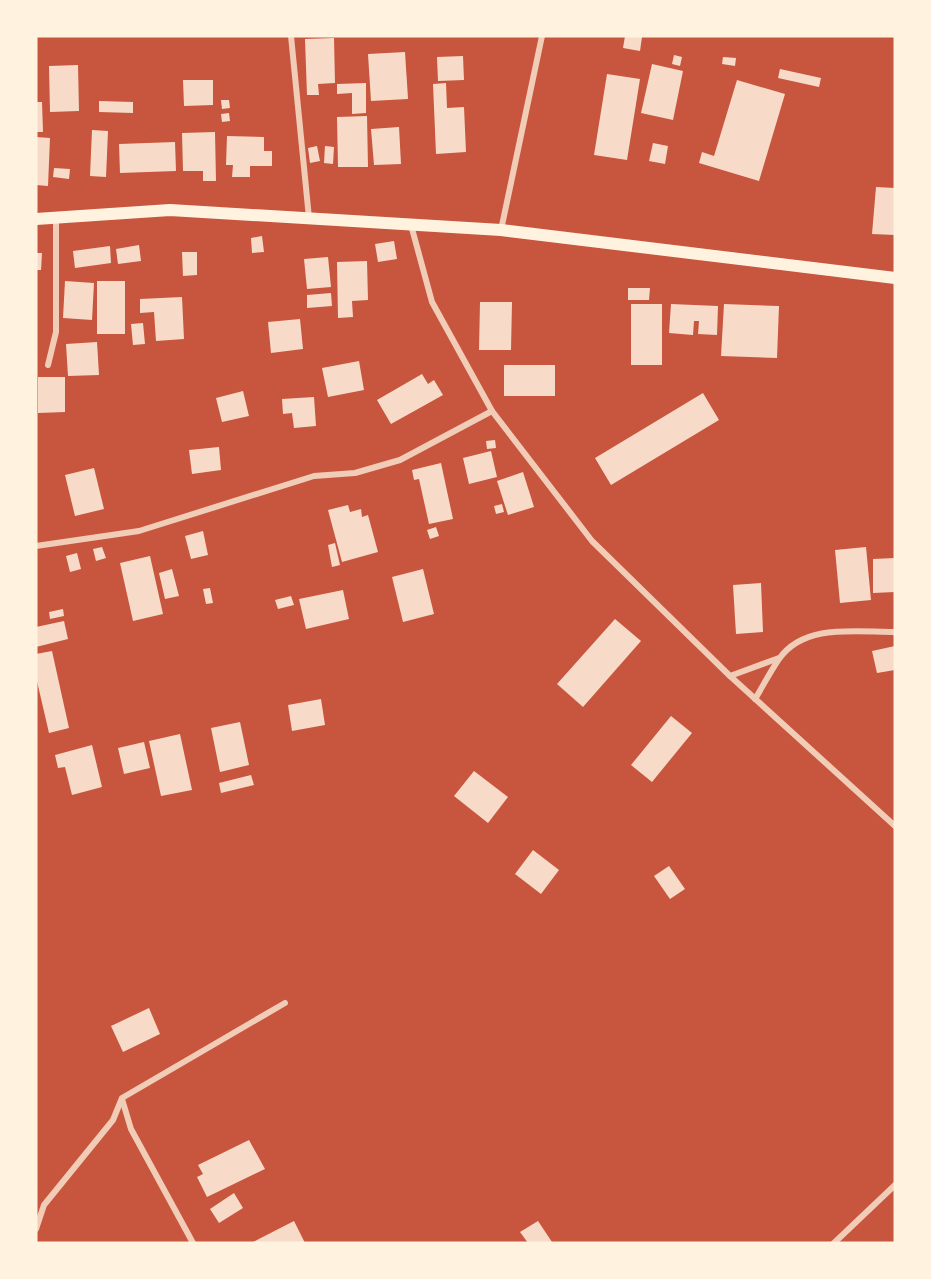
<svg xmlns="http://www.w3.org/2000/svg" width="931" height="1279" viewBox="0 0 931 1279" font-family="'Roboto Serif',serif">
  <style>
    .building { fill: #f7dbc8 }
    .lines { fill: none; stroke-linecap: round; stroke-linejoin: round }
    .minor { stroke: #f1ccb7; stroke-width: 6 }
    .secondary { stroke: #fff3e0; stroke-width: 12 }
  </style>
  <rect width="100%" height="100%" fill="#c8553d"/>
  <g class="building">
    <polygon points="625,36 642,37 640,51 623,48"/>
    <polygon points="334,38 335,83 318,84 319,95 307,95 305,39"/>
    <polygon points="405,52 408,99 371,101 368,54"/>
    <polygon points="674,55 682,57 680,66 672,64"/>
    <polygon points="463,56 464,80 438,81 437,57"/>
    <polygon points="723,57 736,58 735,66 722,64"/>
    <polygon points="652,64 683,71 673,120 641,113"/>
    <polygon points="78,65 79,111 50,112 49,66"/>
    <polygon points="780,69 821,78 819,87 778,78"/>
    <polygon points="607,74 640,79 627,160 594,155"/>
    <polygon points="183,80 213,80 213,105 184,106"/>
    <polygon points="737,80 785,94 759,181 699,163 702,152 714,156"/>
    <polygon points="366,83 366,113 352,114 352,93 337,94 337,84"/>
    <polygon points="446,83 447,108 464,107 466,152 436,154 433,84"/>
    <polygon points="221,100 229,100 230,108 222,109"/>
    <polygon points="99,101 133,102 133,113 99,112"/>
    <polygon points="36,102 42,102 43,132 36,132"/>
    <polygon points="229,113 230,121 222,122 221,114"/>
    <polygon points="367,116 368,167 338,167 337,117"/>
    <polygon points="399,127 401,164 374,165 371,129"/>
    <polygon points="92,130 108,131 106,177 90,176"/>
    <polygon points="215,132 216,181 203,181 203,171 183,171 182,133"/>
    <polygon points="227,136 264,137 264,151 272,151 272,166 250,166 250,177 232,177 233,165 226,165"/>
    <polygon points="36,137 50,138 48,186 36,185"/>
    <polygon points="175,142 176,171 120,173 119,144"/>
    <polygon points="653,143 668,146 665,164 649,161"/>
    <polygon points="317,146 320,161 310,163 308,148"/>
    <polygon points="325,146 334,147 333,164 324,163"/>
    <polygon points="54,168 70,169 69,179 53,177"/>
    <polygon points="876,187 895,188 895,235 872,234"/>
    <polygon points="262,236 264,252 252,253 251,238"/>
    <polygon points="394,241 397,259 378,262 375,244"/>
    <polygon points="139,245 141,261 118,264 116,249"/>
    <polygon points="110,246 111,263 75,268 73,251"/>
    <polygon points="182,252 197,252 197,275 183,276"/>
    <polygon points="36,253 42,253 41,270 36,270"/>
    <polygon points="328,257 331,287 307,289 304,259"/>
    <polygon points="367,261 368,300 352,301 353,317 338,318 337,262"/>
    <polygon points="65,281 94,283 92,320 63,318"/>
    <rect x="97" y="281" width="28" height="53"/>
    <polygon points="628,288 650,288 649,300 628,300"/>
    <polygon points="331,293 332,306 307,308 307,295"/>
    <polygon points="182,297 184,339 156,341 154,312 140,313 140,299"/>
    <polygon points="480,302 512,302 511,350 479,350"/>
    <rect x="631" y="304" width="31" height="61"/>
    <polygon points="671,304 718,306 717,335 698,334 699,321 694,321 693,335 669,333"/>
    <polygon points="724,304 779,306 777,358 721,356"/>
    <polygon points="300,319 303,349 271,353 268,322"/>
    <polygon points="143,323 145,344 133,345 131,324"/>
    <polygon points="97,342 99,375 68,376 66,344"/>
    <polygon points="359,361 364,390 328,397 322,368"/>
    <rect x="504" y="365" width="51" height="31"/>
    <polygon points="422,374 428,384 434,380 443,395 391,424 377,400"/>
    <polygon points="38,377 65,377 65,412 38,413"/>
    <polygon points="243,391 249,416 222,422 216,398"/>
    <polygon points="703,393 719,420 611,485 595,458"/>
    <polygon points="314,397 316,426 294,428 292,413 283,414 282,399"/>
    <polygon points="495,440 496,448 487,449 486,441"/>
    <polygon points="219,447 221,470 192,474 189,450"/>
    <polygon points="491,451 497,477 469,484 463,458"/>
    <polygon points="441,463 453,519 429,524 419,479 414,480 412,470"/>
    <polygon points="94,468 104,509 75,516 65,475"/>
    <polygon points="523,472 534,507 508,515 497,481"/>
    <polygon points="502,504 504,512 496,514 494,506"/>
    <polygon points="348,505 350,512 361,509 362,517 368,515 378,552 342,562 328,510"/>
    <polygon points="436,527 439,536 430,539 427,530"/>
    <polygon points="203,531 208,555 191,559 185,536"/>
    <polygon points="335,543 340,565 332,567 328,545"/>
    <polygon points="102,547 106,558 96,561 93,549"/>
    <polygon points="866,547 871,600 840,603 835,550"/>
    <polygon points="77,553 81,569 70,572 66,556"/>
    <polygon points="150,556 163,614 133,621 120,563"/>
    <polygon points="895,558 895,592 873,593 873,559"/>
    <polygon points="172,569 179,596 165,599 159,573"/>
    <polygon points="423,569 434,614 403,622 392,577"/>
    <polygon points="761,583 763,632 736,634 733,585"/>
    <polygon points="210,588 213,603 206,604 203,589"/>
    <polygon points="343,590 349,619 306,629 299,599"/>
    <polygon points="291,596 294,605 278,609 275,600"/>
    <polygon points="63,609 64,616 50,619 49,612"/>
    <polygon points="615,619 641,641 583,707 557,684"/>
    <polygon points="64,621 68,639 36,647 36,627"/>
    <polygon points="895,646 895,670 877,673 872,651"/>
    <polygon points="52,651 69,728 49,733 36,677 36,654"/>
    <polygon points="321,699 325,725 292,731 288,705"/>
    <polygon points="671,716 692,733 652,782 631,765"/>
    <polygon points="240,722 249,765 220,772 211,728"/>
    <polygon points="180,734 192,790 161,796 149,741"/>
    <polygon points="144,742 150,768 124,774 118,748"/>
    <polygon points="92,745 102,787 72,795 65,767 58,768 55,755"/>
    <polygon points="474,771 508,797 488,823 454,796"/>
    <polygon points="251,775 254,785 221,793 219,783"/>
    <polygon points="533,850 559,870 541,894 515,874"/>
    <polygon points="669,866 685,889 670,899 654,876"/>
    <polygon points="149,1008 160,1034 123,1052 111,1026"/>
    <polygon points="249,1140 265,1169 207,1197 197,1177 203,1174 198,1165"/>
    <polygon points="234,1193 243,1208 219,1223 210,1209"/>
    <polygon points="294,1221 305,1243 251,1243"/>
    <polygon points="538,1221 552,1242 551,1243 528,1243 520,1232"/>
  </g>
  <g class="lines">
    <g class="minor">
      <polyline points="291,36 309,218"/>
      <polyline points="411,225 432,302 492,411 592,541 730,676 895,826"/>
      <polyline points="501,230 542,36"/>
      <polyline points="48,365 56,332 56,217"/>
      <polyline points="36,546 139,531 314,476 355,473 400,460 492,411"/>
      <polyline points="730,676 779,658"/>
      <path d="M755,699C763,686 770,672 779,659C804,623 856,632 895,632"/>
      <polyline points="122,1099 131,1129 193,1243"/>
      <polyline points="36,1229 44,1205 113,1120 122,1098 285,1003"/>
      <polyline points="834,1243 895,1185"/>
    </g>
    <polyline class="secondary" points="36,219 170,210 501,230 895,278"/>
  </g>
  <rect width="931" height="1279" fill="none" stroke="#fff3e0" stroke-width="75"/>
</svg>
